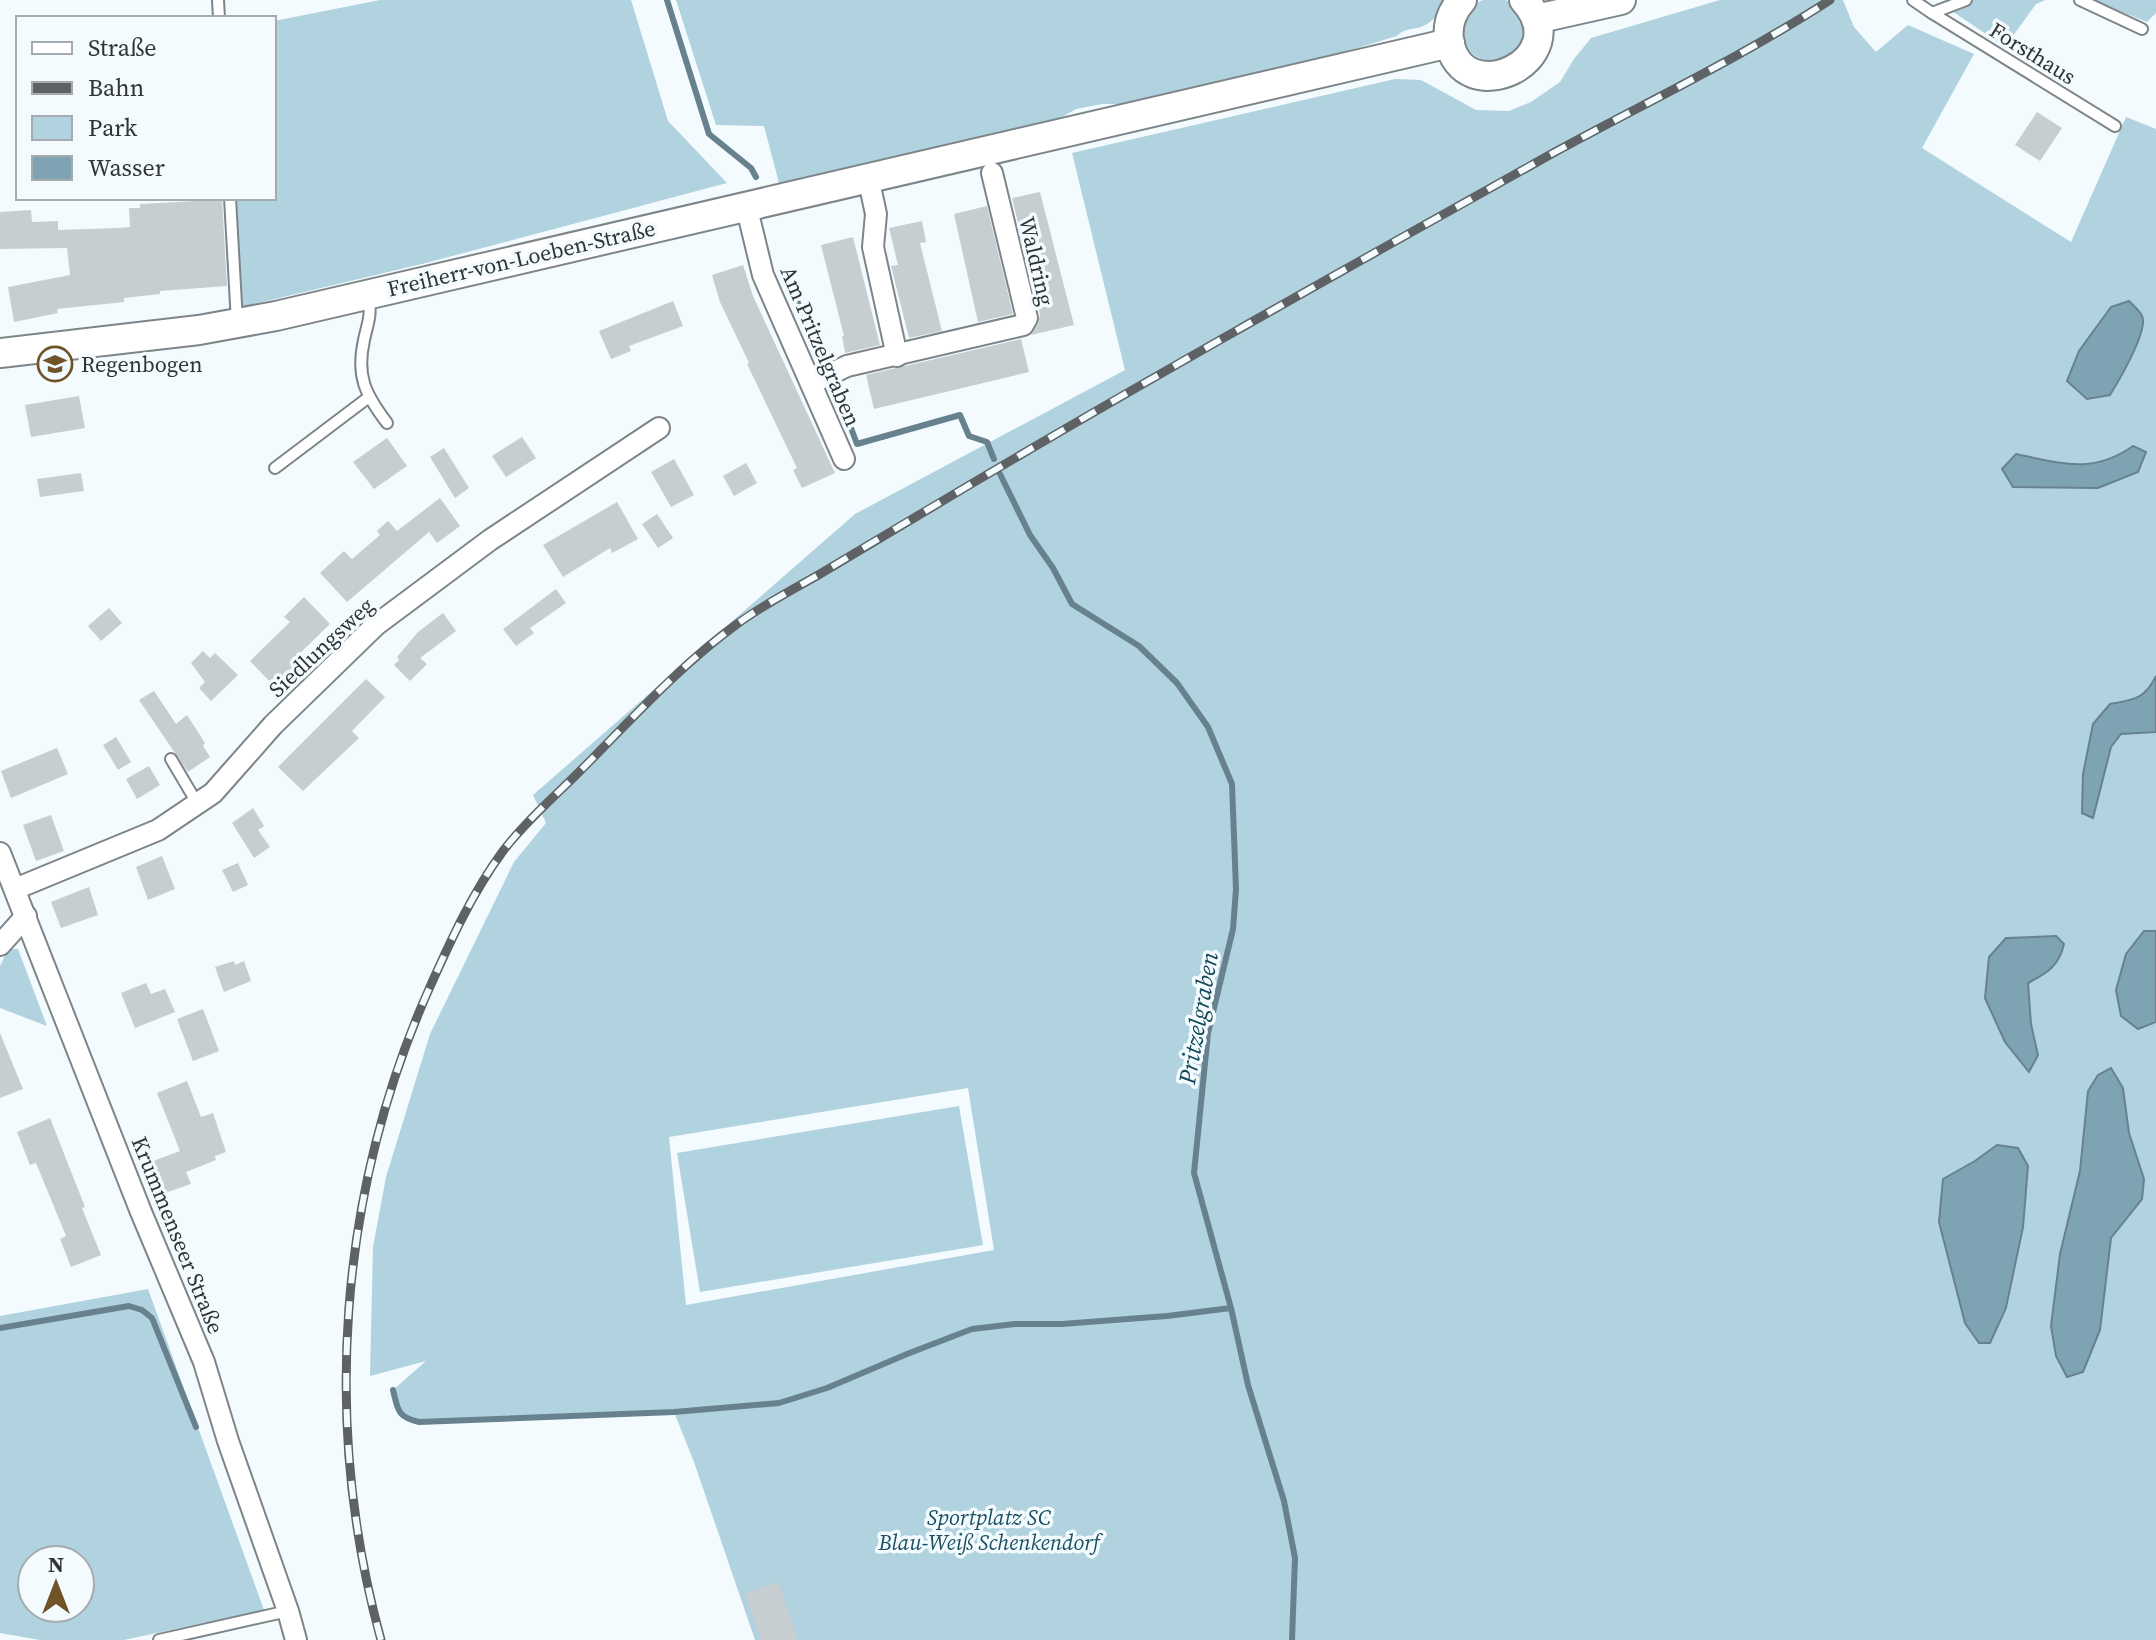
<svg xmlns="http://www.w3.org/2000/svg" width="2156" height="1640" viewBox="0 0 2156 1640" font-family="'Source Serif 4',serif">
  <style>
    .green { fill: #b1d2df; fill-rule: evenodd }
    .water { fill: #7ea4b4; stroke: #67828e; stroke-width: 2 }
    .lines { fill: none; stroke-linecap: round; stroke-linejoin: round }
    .stream { stroke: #67828e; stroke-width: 6 }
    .building { fill: #c6ced1 }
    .service-casing { stroke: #7e8588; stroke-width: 14 }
    .minor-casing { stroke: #7e8588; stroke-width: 24 }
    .secondary-casing { stroke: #7e8588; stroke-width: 32 }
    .service { stroke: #fff; stroke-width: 10 }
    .minor { stroke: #fff; stroke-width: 20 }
    .secondary { stroke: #fff; stroke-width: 28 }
    .rail-casing { stroke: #5e6264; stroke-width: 9 }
    .rail { stroke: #f3fbfe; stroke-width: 6; stroke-dasharray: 18; stroke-linecap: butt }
    .labels { text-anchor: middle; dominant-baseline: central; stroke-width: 7; stroke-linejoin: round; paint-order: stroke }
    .street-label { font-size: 22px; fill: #313436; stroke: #f3fbfe }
    .poi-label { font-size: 22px; fill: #313436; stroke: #f3fbfe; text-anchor: start }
    .park-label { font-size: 22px; font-style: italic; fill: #1b4f61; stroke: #f3fbfe }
    .water-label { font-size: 24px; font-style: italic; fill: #114758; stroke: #f3fbfe }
  </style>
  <rect width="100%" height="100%" fill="#f3fbfe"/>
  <g class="green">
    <circle cx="1494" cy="30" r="32"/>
    <polygon points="380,0 631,0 668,121 727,183 426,263 241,307 234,198 274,198 274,21"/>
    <path d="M676,0H1449C1441,11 1434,22 1421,27C1411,30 1404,28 1397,36L1281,71L1137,104H1102L1076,109L1052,123L780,187L764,126L716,125Z"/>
    <path d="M1720,0H1843L1854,27L1876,52L1908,25L1974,54L1922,148L2071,242L2126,117L2156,129V676C2145,699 2134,700 2110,704L2083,774L2082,813L2093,818L2111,747L2121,734L2156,732V931H2144L2154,1024L2156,1022V1640H755L694,1462L674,1412L419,1422C397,1417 398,1410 393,1390L426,1361L370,1376L373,1247L386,1177L430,1034L514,862L546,823L533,795L855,514L1125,370L1072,153L1395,79L1421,80L1476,110L1509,111L1531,102L1560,82L1574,59L1591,38ZM2132,446L2098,488H2051L2062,464C2092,466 2108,464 2132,446ZM2006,938L2028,983L2031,1024L2038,1055L2030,1071L2005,1042ZM968,1088L994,1250L686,1305L669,1137ZM2123,1088L2129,1133L2144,1179L2142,1199L2111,1238L2051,1326L2060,1254L2080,1171L2088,1091ZM1997,1145L2028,1166L2023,1227L2007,1308L1990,1342L1951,1264L1939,1222L1943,1179L1975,1161Z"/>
    <polygon points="1964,0 2045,0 2036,4 2005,47 1952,11"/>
    <polygon points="2093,0 2156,0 2156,13 2147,22"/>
    <polygon points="8,949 18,949 47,1026 0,1008 0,966"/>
    <polygon points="959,1106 983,1245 700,1292 677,1153"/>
    <path d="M148,1289L264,1610L124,1640H40L0,1633V1316ZM32,1560H80V1608H32Z"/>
  </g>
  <g class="water">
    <path d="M2129,301C2133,305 2140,311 2142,316C2149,330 2118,382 2110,395L2087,399L2067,381L2079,351L2111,307Z"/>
    <path d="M2133,446L2146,452L2138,472L2098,488L2013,487L2002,469L2016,454C2061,463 2092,475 2133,446Z"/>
    <path d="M2156,676V732L2121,734L2111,747L2093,818L2082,813L2083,774L2093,724L2110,704C2134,700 2145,699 2156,676Z"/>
    <polygon points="2144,931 2156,931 2156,1022 2138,1029 2121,1016 2116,990 2126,954"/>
    <path d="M2056,936L2064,944C2059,966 2047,973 2028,983L2031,1024L2038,1055L2029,1072L2005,1042L1985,998L1989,957L2006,938Z"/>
    <polygon points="2111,1068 2123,1088 2129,1133 2144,1179 2142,1199 2111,1238 2100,1330 2083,1372 2067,1377 2056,1356 2051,1326 2060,1254 2080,1171 2088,1091 2098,1075"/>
    <polygon points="1997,1145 2018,1148 2028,1166 2023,1227 2006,1308 1990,1343 1979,1343 1965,1323 1939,1222 1943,1179 1975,1161"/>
  </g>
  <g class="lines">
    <g class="stream">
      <polyline points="667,0 709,134 751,168 756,177"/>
      <polyline points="787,278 820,353"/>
      <polyline points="839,396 857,444 960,415 969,436 987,442 994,459"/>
      <polyline points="1000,474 1030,535 1053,568 1072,604 1139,646 1177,683 1208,727 1232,784 1236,889 1233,929 1208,1033 1194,1173 1231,1308 1248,1385 1284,1501 1295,1558 1292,1640"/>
      <polyline points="0,1328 129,1306 142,1310 152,1318 196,1427"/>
      <path d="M393,1390C398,1410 397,1417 419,1422L674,1412L779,1403L827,1388L907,1354L972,1329L1015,1324H1062L1167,1316L1231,1308"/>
    </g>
  </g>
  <g class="building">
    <polygon points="2037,112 2062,128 2040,161 2015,145"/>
    <polygon points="1040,192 1074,325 1031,335 1038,324 1040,315 1012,198"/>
    <polygon points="197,198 222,198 227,286 160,291 160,294 124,298 124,302 57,309 58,313 14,322 8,287 70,275 67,248 0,249 0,212 31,210 32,222 58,221 58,230 118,228 130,227 129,208 140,208 140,204 197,201"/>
    <polygon points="987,206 1013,314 978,322 954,214"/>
    <polygon points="922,221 926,242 920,243 942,331 909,338 891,266 898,265 889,228"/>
    <polygon points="853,237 880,345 845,353 842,336 844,336 821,245"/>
    <polygon points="743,265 753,296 835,473 802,488 793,470 797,468 747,364 749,363 720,302 712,275"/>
    <polygon points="673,301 683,326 629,346 631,351 611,359 599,331"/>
    <polygon points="1021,339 1029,372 874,409 866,375"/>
    <polygon points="79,396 85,428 31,437 25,405"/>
    <polygon points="522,437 536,458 506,477 492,456"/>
    <polygon points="387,438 407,466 374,489 353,462"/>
    <polygon points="444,448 469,488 455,498 430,457"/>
    <polygon points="674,459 694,495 671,507 651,472"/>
    <polygon points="746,463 757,483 734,496 723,476"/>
    <polygon points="81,473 84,491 40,497 37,479"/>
    <polygon points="440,498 460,526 437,543 429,532 347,602 320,573 344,551 352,559 380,535 377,531 388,521 397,531"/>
    <polygon points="617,502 638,539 612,553 610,548 563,577 543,545"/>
    <polygon points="657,514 673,538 658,548 642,524"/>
    <polygon points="556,589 566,603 530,628 534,633 516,646 503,629"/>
    <polygon points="304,597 330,624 293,660 297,664 274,686 250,661 290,622 284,617"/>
    <polygon points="109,608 122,623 101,641 88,626"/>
    <polygon points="443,613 456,631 420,658 427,664 410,681 394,665 399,660 397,657 418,632"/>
    <polygon points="203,651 210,658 215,653 238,675 211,701 199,688 205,682 191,663"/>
    <polygon points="366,679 385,697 352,731 359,738 303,791 278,767"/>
    <polygon points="154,691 176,724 187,715 205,743 203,746 210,757 188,772 139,700"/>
    <polygon points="116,737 131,762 118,770 103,745"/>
    <polygon points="57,748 68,774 11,798 1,771"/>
    <polygon points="149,766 160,785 137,799 126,779"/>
    <polygon points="253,808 264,826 258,830 270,847 254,858 232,823"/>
    <polygon points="51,815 64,851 36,861 23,825"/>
    <polygon points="162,856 175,889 148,900 136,867"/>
    <polygon points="238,863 248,885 233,892 222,870"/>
    <polygon points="89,887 98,915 61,928 51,902"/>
    <polygon points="234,961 235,965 244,961 251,981 224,992 215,967"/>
    <polygon points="146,983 151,994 165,989 175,1012 135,1028 121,993"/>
    <polygon points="203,1009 219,1051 193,1061 177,1019"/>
    <polygon points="0,1033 23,1089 0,1098"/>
    <polygon points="187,1081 201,1117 213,1113 226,1152 215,1156 216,1160 186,1172 191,1184 165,1193 153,1161 180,1151 157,1093"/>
    <polygon points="50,1118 85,1207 82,1208 101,1255 71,1267 60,1239 66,1236 36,1163 30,1165 17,1132"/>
    <polygon points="778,1582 798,1640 761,1640 745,1593"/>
  </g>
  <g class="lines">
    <g class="service-casing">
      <g id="service">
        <polyline points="218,0 219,18"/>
        <polyline points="1913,0 1932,13 1966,0"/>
        <polyline points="2080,0 2142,29"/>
        <polyline points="1932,13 2115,126"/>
        <polyline points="230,198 237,322"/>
        <path d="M368,296C372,316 368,321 364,340C356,376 365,394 387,423"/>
        <polyline points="275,468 369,397"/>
        <polyline points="171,759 197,803"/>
        <polyline points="159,1640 288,1611"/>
      </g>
    </g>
    <g class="minor-casing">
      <g id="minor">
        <polyline points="868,177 876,214 873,247 897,356"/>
        <polyline points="746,205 763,275 844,459"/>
        <polyline points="812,383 847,366 1023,325 1027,318 992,173"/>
        <polyline points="0,853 141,1212 204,1362 228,1441 288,1611 296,1640"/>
        <polyline points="15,889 158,830 213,793 273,725 376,625 490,540 659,428"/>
        <polyline points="0,945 26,916"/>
      </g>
    </g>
    <g class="secondary-casing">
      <g id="secondary">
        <path d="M1462,0C1452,11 1447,25 1449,40C1461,114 1579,60 1524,0"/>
        <polyline points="1536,19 1621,0"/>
        <polyline points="0,353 199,330 276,316 1450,43"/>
      </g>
    </g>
    <use href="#service" class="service"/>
    <use href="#minor" class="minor"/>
    <use href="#secondary" class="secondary"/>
    <g class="rail-casing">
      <path id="rail" d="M381,1640C322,1425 338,1194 429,989C450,942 472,893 503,851C525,822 553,798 578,773C630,721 678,667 737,624C763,605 792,590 820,574C868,545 917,516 966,487C1160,372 1358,262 1555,152C1647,102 1742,57 1830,0"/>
    </g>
    <use href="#rail" class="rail"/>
  </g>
  <defs>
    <g id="school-ring" transform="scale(1.8)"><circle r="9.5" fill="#f3fbfe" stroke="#705327" stroke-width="1.5"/><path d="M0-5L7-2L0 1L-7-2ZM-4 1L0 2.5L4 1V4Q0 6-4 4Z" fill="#705327"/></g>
  </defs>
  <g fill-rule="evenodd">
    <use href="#school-ring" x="55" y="364"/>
  </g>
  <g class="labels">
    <g class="street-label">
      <text transform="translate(2033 53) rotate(32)">Forsthaus</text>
      <text transform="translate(521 258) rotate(-13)">Freiherr-von-Loeben-Straße</text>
      <text transform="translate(1037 261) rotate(77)">Waldring</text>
      <text transform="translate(821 346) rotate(67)">Am Pritzelgraben</text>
      <text transform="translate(321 647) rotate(-43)">Siedlungsweg</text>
      <text transform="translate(178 1235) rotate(68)">Krummenseer Straße</text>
    </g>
    <g class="poi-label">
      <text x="81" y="364">Regenbogen</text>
    </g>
    <g class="park-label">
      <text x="989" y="1517">Sportplatz SC<tspan x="989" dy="25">Blau-Weiß Schenkendorf</tspan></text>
    </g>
    <g class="water-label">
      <text transform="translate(1198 1018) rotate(-80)">Pritzelgraben</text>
    </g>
  </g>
  <rect x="16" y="16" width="260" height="184" fill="#f3fbfe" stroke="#a5abae" stroke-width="2"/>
  <rect x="32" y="42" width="40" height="12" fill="#ffffff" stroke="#a5abae" stroke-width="2"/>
  <text x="88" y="56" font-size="24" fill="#313436">Straße</text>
  <rect x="32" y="82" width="40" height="12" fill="#5e6264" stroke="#a5abae" stroke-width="2"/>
  <text x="88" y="96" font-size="24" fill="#313436">Bahn</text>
  <rect x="32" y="116" width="40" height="24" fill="#b1d2df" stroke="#a5abae" stroke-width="2"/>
  <text x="88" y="136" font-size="24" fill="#313436">Park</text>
  <rect x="32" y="156" width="40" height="24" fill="#7ea4b4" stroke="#a5abae" stroke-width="2"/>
  <text x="88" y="176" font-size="24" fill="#313436">Wasser</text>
  <g transform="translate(56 1584)"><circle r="38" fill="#f3fbfe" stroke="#a5abae" stroke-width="2"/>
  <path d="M0-6L14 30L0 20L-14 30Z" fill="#705327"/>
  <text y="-12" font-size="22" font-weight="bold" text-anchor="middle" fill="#313436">N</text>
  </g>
</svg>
